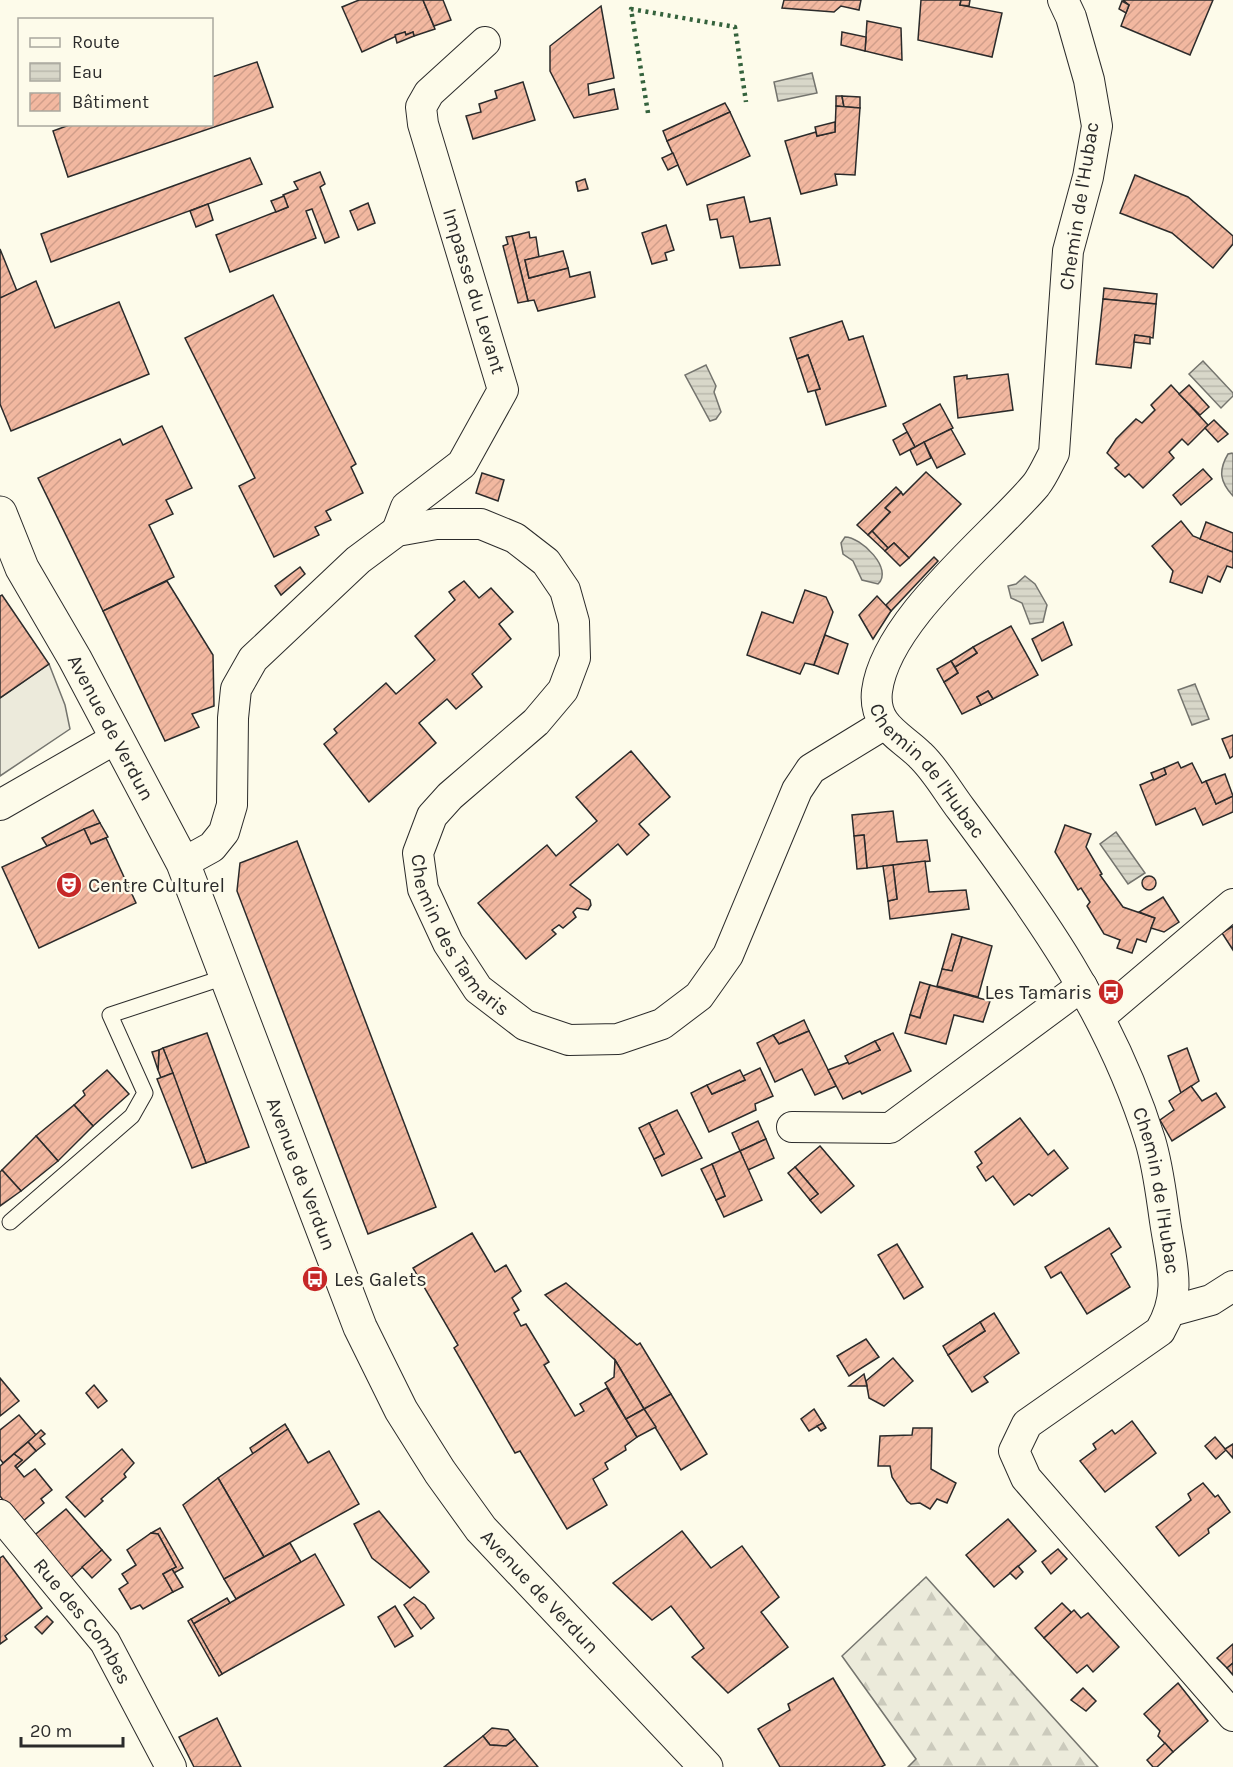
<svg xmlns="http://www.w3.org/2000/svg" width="1233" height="1767" viewBox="0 0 1233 1767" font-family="Karla,sans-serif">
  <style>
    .forest { fill: url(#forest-firs); stroke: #74746e; stroke-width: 1.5 }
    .parking { fill: #eceadb; stroke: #74746e; stroke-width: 1.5 }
    .water { fill: url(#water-rules); stroke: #74746e; stroke-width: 1.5 }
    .building { fill: url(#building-hatch); stroke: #2b2b2b; stroke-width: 1.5 }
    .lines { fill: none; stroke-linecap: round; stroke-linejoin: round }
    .service-casing { stroke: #2b2b2b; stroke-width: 17 }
    .minor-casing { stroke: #2b2b2b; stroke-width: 32 }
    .secondary-casing { stroke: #2b2b2b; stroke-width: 35 }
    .service { stroke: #fdfbea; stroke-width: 15 }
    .minor { stroke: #fdfbea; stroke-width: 30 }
    .secondary { stroke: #fdfbea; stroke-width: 33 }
    .hedge { stroke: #34623c; stroke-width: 4.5; stroke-dasharray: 3 4.5; stroke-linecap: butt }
    .labels { text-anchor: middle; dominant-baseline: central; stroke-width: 4.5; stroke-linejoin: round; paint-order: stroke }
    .street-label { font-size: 20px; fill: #2b2b2b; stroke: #fdfbea }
    .poi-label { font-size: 20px; fill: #2b2b2b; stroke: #fdfbea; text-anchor: start }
  </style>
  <defs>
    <pattern id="forest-firs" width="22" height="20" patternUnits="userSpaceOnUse" patternTransform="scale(1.5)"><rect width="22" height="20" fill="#ecebdb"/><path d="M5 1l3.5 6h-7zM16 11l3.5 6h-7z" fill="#cbcabc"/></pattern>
    <pattern id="water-rules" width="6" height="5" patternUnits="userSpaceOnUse" patternTransform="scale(1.5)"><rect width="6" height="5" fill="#d8d7c9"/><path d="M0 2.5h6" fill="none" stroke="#bab9ad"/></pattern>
    <pattern id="building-hatch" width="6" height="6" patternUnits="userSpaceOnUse" patternTransform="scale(1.5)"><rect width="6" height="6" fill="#f2b8a0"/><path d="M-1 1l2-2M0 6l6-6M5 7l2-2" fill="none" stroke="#d09e8a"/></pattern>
  </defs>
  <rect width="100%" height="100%" fill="#fdfbea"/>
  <polygon class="forest" points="926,1577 1098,1767 908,1767 916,1759 842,1656"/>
  <polygon class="parking" points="49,664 65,705 70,729 0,776 0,698"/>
  <g class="water">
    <polygon points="812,73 817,93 778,101 774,82"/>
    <polygon points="1203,361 1233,393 1233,396 1221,408 1189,374"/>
    <polygon points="706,365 716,386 714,392 721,412 716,419 710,421 685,375"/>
    <path d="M1232,453L1233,454V496C1220,482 1218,471 1228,454Z"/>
    <path d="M845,537C861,537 894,569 878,584L862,580L853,561L843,554L841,543Z"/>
    <polygon points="1025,576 1035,584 1047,605 1043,622 1030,624 1022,603 1011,598 1008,586 1016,584"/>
    <polygon points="1195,684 1209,719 1192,725 1178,690"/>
    <polygon points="1116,832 1145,873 1128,884 1100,844"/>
  </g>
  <g class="building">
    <polygon points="359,0 423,0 435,29 414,36 413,32 406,35 405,32 362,52 342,7"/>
    <polygon points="423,0 443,0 451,20 434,26"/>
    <polygon points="784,0 861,0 859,10 841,6 834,12 782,8"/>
    <polygon points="921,0 961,0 960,5 1002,13 992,57 918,40"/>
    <polygon points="961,0 970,0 969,6 960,5"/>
    <polygon points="1123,0 1213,0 1190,55 1121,26 1129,5"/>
    <polygon points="1122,1 1129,5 1126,13 1119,9"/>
    <polygon points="601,6 614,78 588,84 589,95 614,89 618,109 574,118 550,71 550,46"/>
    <polygon points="867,21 901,28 902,60 865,51"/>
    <polygon points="405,32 406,35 413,32 414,36 397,43 395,35"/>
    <polygon points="842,32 866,37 865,51 841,45"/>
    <polygon points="257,62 273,107 68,177 53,131 72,124 212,124 212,77"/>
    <polygon points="523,82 535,120 473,139 466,116 481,112 479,104 497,98 495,91"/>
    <polygon points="836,96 842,96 844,107 836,106"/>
    <polygon points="842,96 860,97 860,108 844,107"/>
    <polygon points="725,103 730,112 667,141 663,131"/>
    <polygon points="836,106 860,108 855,175 835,174 837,185 801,194 785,141 816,132 817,136 835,132"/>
    <polygon points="730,112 750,156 687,185 667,141"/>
    <polygon points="835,122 835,132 817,136 815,127"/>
    <polygon points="673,153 678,165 668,170 662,158"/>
    <polygon points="250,158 262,184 51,262 41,234"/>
    <polygon points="320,172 325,184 320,187 339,237 325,243 312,209 306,211 316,238 230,272 216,235 288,207 283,195 298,189 294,182"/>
    <polygon points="1135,175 1188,197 1233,236 1233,244 1213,268 1172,233 1120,213"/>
    <polygon points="585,179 588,189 578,191 576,182"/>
    <polygon points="284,196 288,207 276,212 271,201"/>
    <polygon points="744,197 750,222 770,218 780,265 740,268 733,236 721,238 717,219 710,220 707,205"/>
    <polygon points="368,203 375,223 358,230 350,211"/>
    <polygon points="208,204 213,220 196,227 190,211"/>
    <polygon points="666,225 674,250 665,253 667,260 652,264 642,233"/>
    <polygon points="529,232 530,238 536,237 539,257 525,260 529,278 568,268 570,277 590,272 595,297 538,311 534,300 528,301 512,236"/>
    <polygon points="512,236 528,301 518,303 503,246 508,244 506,237"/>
    <polygon points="0,249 17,291 0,298"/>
    <polygon points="563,251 568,268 529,278 525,260"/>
    <polygon points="36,281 55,328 119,302 149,374 11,431 0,404 0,298"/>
    <polygon points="1104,288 1157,294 1156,304 1103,299"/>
    <polygon points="273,295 356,464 351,467 363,493 326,511 331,520 315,527 319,535 274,557 239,486 255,478 185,338"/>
    <polygon points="1103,299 1156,304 1153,338 1135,335 1131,368 1096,364"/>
    <polygon points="842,321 849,340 863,336 886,406 826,425 815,390 820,389 808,355 797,359 790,338"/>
    <polygon points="1135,335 1150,337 1150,344 1134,342"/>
    <polygon points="808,355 820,389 808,392 797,359"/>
    <polygon points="1008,374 1013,410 958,418 954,377 967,375 967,379"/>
    <polygon points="1171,385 1208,425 1188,445 1182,439 1169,452 1174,458 1143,488 1129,474 1125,477 1115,468 1119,465 1107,453 1116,439 1136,419 1142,423 1155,410 1151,405"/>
    <polygon points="1189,385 1209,407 1200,415 1179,394"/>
    <polygon points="940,404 953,428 915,447 903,424"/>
    <polygon points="1214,420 1228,434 1218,442 1205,428"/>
    <polygon points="162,426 192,488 166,500 173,514 149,525 174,577 103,611 38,478 120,439 123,445"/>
    <polygon points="951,429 965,454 937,468 924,442"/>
    <polygon points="907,432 915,447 900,455 893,440"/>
    <polygon points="924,442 931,458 917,465 910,450"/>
    <polygon points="1203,469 1212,479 1181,505 1173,495"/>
    <polygon points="926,472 961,504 909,558 894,543 888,548 872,531 890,512 885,508 901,492 903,495"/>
    <polygon points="482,473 504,480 498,501 476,493"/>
    <polygon points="896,487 901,492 885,508 890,512 868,535 857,525"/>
    <polygon points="1181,521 1193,536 1233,552 1233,568 1227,566 1220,582 1208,576 1202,593 1170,582 1173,571 1152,546"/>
    <polygon points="1206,522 1233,533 1233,552 1200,539"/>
    <polygon points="872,531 888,548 885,551 868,535"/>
    <polygon points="894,543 909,558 900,566 885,551"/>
    <polygon points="934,557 938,561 891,611 886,605"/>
    <polygon points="300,567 305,574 281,595 275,586"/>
    <polygon points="167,581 213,655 214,706 192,714 199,727 165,741 103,611"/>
    <polygon points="464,581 479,598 491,588 513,612 499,624 511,639 472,674 482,687 456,709 447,699 419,723 436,743 369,802 324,744 337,733 334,729 386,683 396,694 435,660 415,636 455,600 449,592"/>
    <polygon points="805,590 826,597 833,612 814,665 805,663 800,674 747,655 762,612 793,623"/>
    <polygon points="2,595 49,664 0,698 0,596"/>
    <polygon points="877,596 891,611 873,639 859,615"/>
    <polygon points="1063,622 1072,645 1042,661 1032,639"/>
    <polygon points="1011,626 1038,675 993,699 988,691 977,697 981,705 962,714 944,682 958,673 955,667 977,653 973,647"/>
    <polygon points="825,635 848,644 838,674 814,665"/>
    <polygon points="973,647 977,653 955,667 951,661"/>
    <polygon points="951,661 958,673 944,682 937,669"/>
    <polygon points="988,691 993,699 981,705 977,697"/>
    <polygon points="1233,735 1233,756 1230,758 1222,739"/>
    <polygon points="631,751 670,797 639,824 649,835 627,855 618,844 570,885 590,900 591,905 588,910 577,908 573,912 576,917 563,928 559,925 552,930 556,934 526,959 478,903 547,845 556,856 597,821 576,797"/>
    <polygon points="1178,762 1181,768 1192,763 1202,783 1206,781 1216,804 1233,796 1233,812 1203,825 1195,808 1156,825 1140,785 1166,774 1164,768"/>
    <polygon points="1164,768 1166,774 1154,780 1151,773"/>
    <polygon points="1225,774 1233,796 1216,804 1206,781"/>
    <polygon points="93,810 100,823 47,846 42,838"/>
    <polygon points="893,811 897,842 927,840 930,861 867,868 864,835 854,836 852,815"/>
    <polygon points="100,823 108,837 91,844 84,829"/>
    <polygon points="1065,825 1091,834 1086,847 1102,874 1100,875 1123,907 1155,918 1146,942 1137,939 1132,953 1117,948 1120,940 1104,934 1087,906 1090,902 1081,888 1078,890 1055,852"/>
    <polygon points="84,829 91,844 106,838 136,903 39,948 2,867"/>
    <polygon points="864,835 867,868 857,869 854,836"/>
    <polygon points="297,841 436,1207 368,1234 237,891 240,863"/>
    <polygon points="925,861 929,892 966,890 969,909 890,919 888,901 897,899 893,865"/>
    <polygon points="893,865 897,899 888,901 883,866"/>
    <circle cx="1149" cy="883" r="7"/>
    <polygon points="1163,897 1179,922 1164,932 1151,928 1155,918 1139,912"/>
    <polygon points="1233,926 1233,950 1222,933"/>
    <polygon points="952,934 962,937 952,971 942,969"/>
    <polygon points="962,937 992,946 978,997 937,986 942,969 952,971"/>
    <polygon points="920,982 930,985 920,1018 910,1015"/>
    <polygon points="930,985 990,1001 983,1022 954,1015 946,1044 905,1033 910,1015 920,1018"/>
    <polygon points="804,1020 809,1031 779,1044 773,1035"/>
    <polygon points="809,1031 836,1086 815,1095 802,1069 775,1082 757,1043 773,1035 779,1044"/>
    <polygon points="207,1033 249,1147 206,1163 163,1048"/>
    <polygon points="893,1033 911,1071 862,1094 860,1091 843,1099 828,1070 880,1050 875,1041"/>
    <polygon points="875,1041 880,1050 849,1064 845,1056"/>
    <polygon points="163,1048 173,1073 161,1078 158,1070 159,1050"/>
    <polygon points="1187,1048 1199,1081 1181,1093 1168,1056"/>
    <polygon points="159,1050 158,1070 152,1052"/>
    <polygon points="760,1068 773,1096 755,1104 756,1110 709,1132 691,1093 707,1085 712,1094 745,1080 743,1076"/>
    <polygon points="107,1070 129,1094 93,1126 74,1105 85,1095 83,1091"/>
    <polygon points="740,1070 745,1080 712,1094 707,1085"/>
    <polygon points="173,1073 206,1163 192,1168 157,1079"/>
    <polygon points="1191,1086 1202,1101 1216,1093 1225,1107 1172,1141 1160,1120 1174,1110 1169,1101"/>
    <polygon points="74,1105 93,1126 58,1161 36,1136"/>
    <polygon points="677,1110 702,1158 662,1176 654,1159 664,1154 649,1123"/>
    <polygon points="1020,1118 1048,1155 1054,1150 1068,1168 1032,1196 1029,1194 1014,1205 993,1176 986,1181 977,1167 982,1163 975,1152"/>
    <polygon points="758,1121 766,1139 740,1151 732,1133"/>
    <polygon points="649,1123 664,1154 654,1159 639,1128"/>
    <polygon points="36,1136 58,1161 21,1191 2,1170"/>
    <polygon points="766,1139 774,1158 748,1170 740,1151"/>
    <polygon points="820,1146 854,1186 821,1213 810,1200 818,1194 795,1167"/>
    <polygon points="740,1151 762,1200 724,1217 716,1200 725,1196 712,1164"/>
    <polygon points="712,1164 725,1196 716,1200 701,1169"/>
    <polygon points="795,1167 818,1194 810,1200 788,1173"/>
    <polygon points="2,1170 21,1191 0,1206 0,1172"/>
    <polygon points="1109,1228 1121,1247 1111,1254 1130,1287 1087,1314 1061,1272 1051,1278 1045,1267"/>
    <polygon points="472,1233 495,1272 506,1265 521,1291 512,1298 519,1310 514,1313 521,1326 526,1324 549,1362 544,1365 575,1416 584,1411 580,1404 607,1388 637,1437 625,1446 626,1450 605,1463 608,1469 593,1479 607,1505 567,1529 520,1451 515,1453 454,1348 458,1345 413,1268"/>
    <polygon points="897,1244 923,1287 904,1299 878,1255"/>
    <polygon points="566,1283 637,1345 640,1343 671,1394 644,1409 615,1360 545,1295"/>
    <polygon points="994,1313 1019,1353 984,1377 988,1382 972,1392 948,1355 985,1331 980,1322"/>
    <polygon points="980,1322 985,1331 948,1355 943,1346"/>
    <polygon points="866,1339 879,1357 849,1376 837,1356"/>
    <polygon points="893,1358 913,1381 884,1406 869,1398 866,1381"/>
    <polygon points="615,1360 644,1409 626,1419 605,1383 614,1377"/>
    <polygon points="864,1374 867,1386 849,1386"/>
    <polygon points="0,1378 19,1401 0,1416"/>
    <polygon points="94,1385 107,1401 98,1408 86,1393"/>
    <polygon points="671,1394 707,1454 681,1470 644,1409"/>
    <polygon points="644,1409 656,1427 637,1437 626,1419"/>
    <polygon points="814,1409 823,1423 809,1431 801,1419"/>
    <polygon points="19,1415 36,1435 3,1463 0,1459 0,1430"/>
    <polygon points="1132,1421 1156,1453 1105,1492 1080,1461 1096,1449 1093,1444 1112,1430 1115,1434"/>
    <polygon points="823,1423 826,1428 821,1431 817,1426"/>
    <polygon points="285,1424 288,1429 253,1454 250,1448"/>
    <polygon points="913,1428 932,1428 931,1469 956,1483 947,1503 937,1499 930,1509 920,1503 911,1504 907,1501 892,1477 890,1466 878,1466 880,1436 912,1435"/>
    <polygon points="288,1429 308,1463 329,1451 359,1504 264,1557 218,1478"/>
    <polygon points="41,1430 45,1434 40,1438 45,1444 36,1451 28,1442"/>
    <polygon points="1215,1437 1226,1450 1216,1459 1205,1446"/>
    <polygon points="28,1442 36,1451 17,1468 15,1466 22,1460 14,1454"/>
    <polygon points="1233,1444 1233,1458 1225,1449"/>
    <polygon points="122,1449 134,1463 124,1474 126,1477 101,1499 103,1501 85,1517 66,1497"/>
    <polygon points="14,1454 22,1460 15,1466 24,1477 35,1469 52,1490 41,1499 44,1503 21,1523 0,1496 0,1466"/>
    <polygon points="218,1478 264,1557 224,1579 183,1505"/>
    <polygon points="1203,1483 1215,1497 1218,1495 1230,1512 1208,1529 1209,1533 1179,1556 1156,1527 1191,1500 1188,1494"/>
    <polygon points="66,1509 102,1550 68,1580 31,1538"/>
    <polygon points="379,1511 429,1572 410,1588 372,1558 354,1524"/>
    <polygon points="1008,1519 1036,1551 994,1587 966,1555"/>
    <polygon points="160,1528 183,1568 174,1573 172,1569 176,1567 158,1534 151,1533"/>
    <polygon points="682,1531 711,1568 742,1546 779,1597 761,1612 788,1647 728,1693 692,1657 704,1648 671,1606 652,1620 613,1583"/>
    <polygon points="151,1533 158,1534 176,1567 163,1574 173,1592 143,1609 140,1605 131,1609 119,1589 128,1583 122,1574 136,1565 127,1550"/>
    <polygon points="290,1543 301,1562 236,1599 224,1579"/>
    <polygon points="1058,1549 1067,1559 1051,1574 1042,1562"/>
    <polygon points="102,1550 111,1560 92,1578 82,1567"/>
    <polygon points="315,1554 344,1605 222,1674 193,1624"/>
    <polygon points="3,1556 42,1608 5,1636 7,1639 0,1644 0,1558"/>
    <polygon points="1018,1566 1023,1572 1016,1579 1010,1573"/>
    <polygon points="172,1569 183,1587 173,1592 163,1574"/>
    <polygon points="414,1597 425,1605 434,1618 421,1629 404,1605"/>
    <polygon points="227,1598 230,1603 193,1624 191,1619"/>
    <polygon points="1062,1603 1072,1613 1044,1638 1035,1628"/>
    <polygon points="395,1606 413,1636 395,1647 378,1617"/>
    <polygon points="1074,1610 1081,1618 1088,1613 1119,1647 1093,1672 1087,1665 1077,1673 1044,1638"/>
    <polygon points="47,1616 53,1622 42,1634 35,1627"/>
    <polygon points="191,1619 222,1674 219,1676 188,1621"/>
    <polygon points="1233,1644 1233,1663 1227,1668 1217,1658"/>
    <polygon points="1233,1663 1233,1675 1227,1668"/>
    <polygon points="833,1678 885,1765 881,1767 780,1767 758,1729 790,1710 788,1704"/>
    <polygon points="1178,1683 1208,1721 1173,1752 1158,1736 1160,1731 1144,1714"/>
    <polygon points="1083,1688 1096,1701 1086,1711 1071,1700"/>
    <polygon points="217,1718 241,1767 194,1767 179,1737"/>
    <polygon points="492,1728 508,1730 515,1739 506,1746 490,1745 483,1736"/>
    <polygon points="483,1736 490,1745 506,1746 515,1739 538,1767 444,1767"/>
    <polygon points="1165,1743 1173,1752 1157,1767 1153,1767 1147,1760"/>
  </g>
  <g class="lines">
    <g class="service-casing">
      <polyline id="service" points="10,1222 132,1116 145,1093 110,1015 225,977"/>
    </g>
    <g class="minor-casing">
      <g id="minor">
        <path id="s1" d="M1063,0L1071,17L1089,80L1097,126L1088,177L1068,251L1054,453C1048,464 1043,476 1036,485C990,539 886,620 877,691C873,726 900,735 920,755C936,770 948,792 961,809C1039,913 1111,1014 1150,1140C1158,1166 1161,1194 1165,1221C1171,1263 1183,1292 1160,1331L1027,1424L1014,1451L1026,1478L1233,1716"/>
        <polyline points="397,531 406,507 462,464 503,390 423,124 421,107 429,93 485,42"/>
        <polyline points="0,805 115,739"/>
        <path id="s2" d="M183,863L212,847L224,832L232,805L233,718L236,689L253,659L358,560L397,531L436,524H481L515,538L546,562L565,590L574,622L575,658L563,690L536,722L450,796L432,816L418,853L423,889L448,943L478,989L525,1025L569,1040L618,1039L662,1024L699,996L728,955L797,790L811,769L883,725"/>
        <polyline points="1101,1016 1233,904"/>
        <polyline points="792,1127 890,1128 1082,986"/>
        <polyline points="1171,1311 1211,1300 1233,1286"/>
        <path id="s3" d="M0,1515L105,1642L171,1767"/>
      </g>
    </g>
    <g class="secondary-casing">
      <g id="secondary">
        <path id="s4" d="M0,513L22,568L75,659L183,863L360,1327L401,1410L440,1472L481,1529L706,1767"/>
      </g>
    </g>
    <use href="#service" class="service"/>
    <use href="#minor" class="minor"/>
    <use href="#secondary" class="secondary"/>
    <polyline class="hedge" points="648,113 631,9 735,27 746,102"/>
  </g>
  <defs>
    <g id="theatre-disc" transform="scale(1.35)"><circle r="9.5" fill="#c62828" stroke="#fdfbea"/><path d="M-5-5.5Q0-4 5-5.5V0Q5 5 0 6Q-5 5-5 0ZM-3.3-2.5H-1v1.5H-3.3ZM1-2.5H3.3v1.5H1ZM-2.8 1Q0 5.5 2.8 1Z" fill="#fff"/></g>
    <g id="bus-disc" transform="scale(1.35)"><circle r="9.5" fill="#c62828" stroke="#fdfbea"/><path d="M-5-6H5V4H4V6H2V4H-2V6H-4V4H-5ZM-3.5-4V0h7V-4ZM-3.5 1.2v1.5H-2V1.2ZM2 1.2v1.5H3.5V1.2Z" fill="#fff"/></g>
  </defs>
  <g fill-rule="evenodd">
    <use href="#theatre-disc" x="69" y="885"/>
    <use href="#bus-disc" x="1111" y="992"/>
    <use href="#bus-disc" x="315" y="1279"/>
  </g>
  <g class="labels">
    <g class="street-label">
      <text transform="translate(1079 206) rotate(-81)">Chemin de l'Hubac</text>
      <text transform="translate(474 291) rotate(73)">Impasse du Levant</text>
      <text stroke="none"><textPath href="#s4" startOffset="242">Avenue de Verdun</textPath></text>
      <text stroke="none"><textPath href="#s1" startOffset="860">Chemin de l'Hubac</textPath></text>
      <text stroke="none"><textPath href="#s2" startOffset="1038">Chemin des Tamaris</textPath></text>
      <text stroke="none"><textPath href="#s4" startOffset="728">Avenue de Verdun</textPath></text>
      <text stroke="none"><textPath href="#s1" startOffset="1346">Chemin de l'Hubac</textPath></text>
      <text stroke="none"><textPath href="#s4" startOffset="1214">Avenue de Verdun</textPath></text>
      <text stroke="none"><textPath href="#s3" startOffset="135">Rue des Combes</textPath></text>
    </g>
    <g class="poi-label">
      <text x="88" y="885">Centre Culturel</text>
      <text x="1092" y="992" text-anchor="end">Les Tamaris</text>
      <text x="334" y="1279">Les Galets</text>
    </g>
  </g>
  <rect x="18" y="18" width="195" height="108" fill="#fdfbea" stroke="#a9a89e" stroke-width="1.5"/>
  <rect x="30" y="38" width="30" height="9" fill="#fdfbea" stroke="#a9a89e" stroke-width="1.5"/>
  <text x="72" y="48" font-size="18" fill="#2b2b2b">Route</text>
  <rect x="30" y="63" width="30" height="18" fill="url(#water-rules)" stroke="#a9a89e" stroke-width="1.5"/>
  <text x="72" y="78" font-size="18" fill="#2b2b2b">Eau</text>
  <rect x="30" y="93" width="30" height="18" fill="url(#building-hatch)" stroke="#a9a89e" stroke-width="1.5"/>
  <text x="72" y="108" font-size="18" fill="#2b2b2b">Bâtiment</text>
  <path d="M21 1737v9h102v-9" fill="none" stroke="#2b2b2b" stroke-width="3"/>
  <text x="30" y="1737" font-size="18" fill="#2b2b2b" stroke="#fdfbea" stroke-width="4.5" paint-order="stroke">20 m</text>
</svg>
